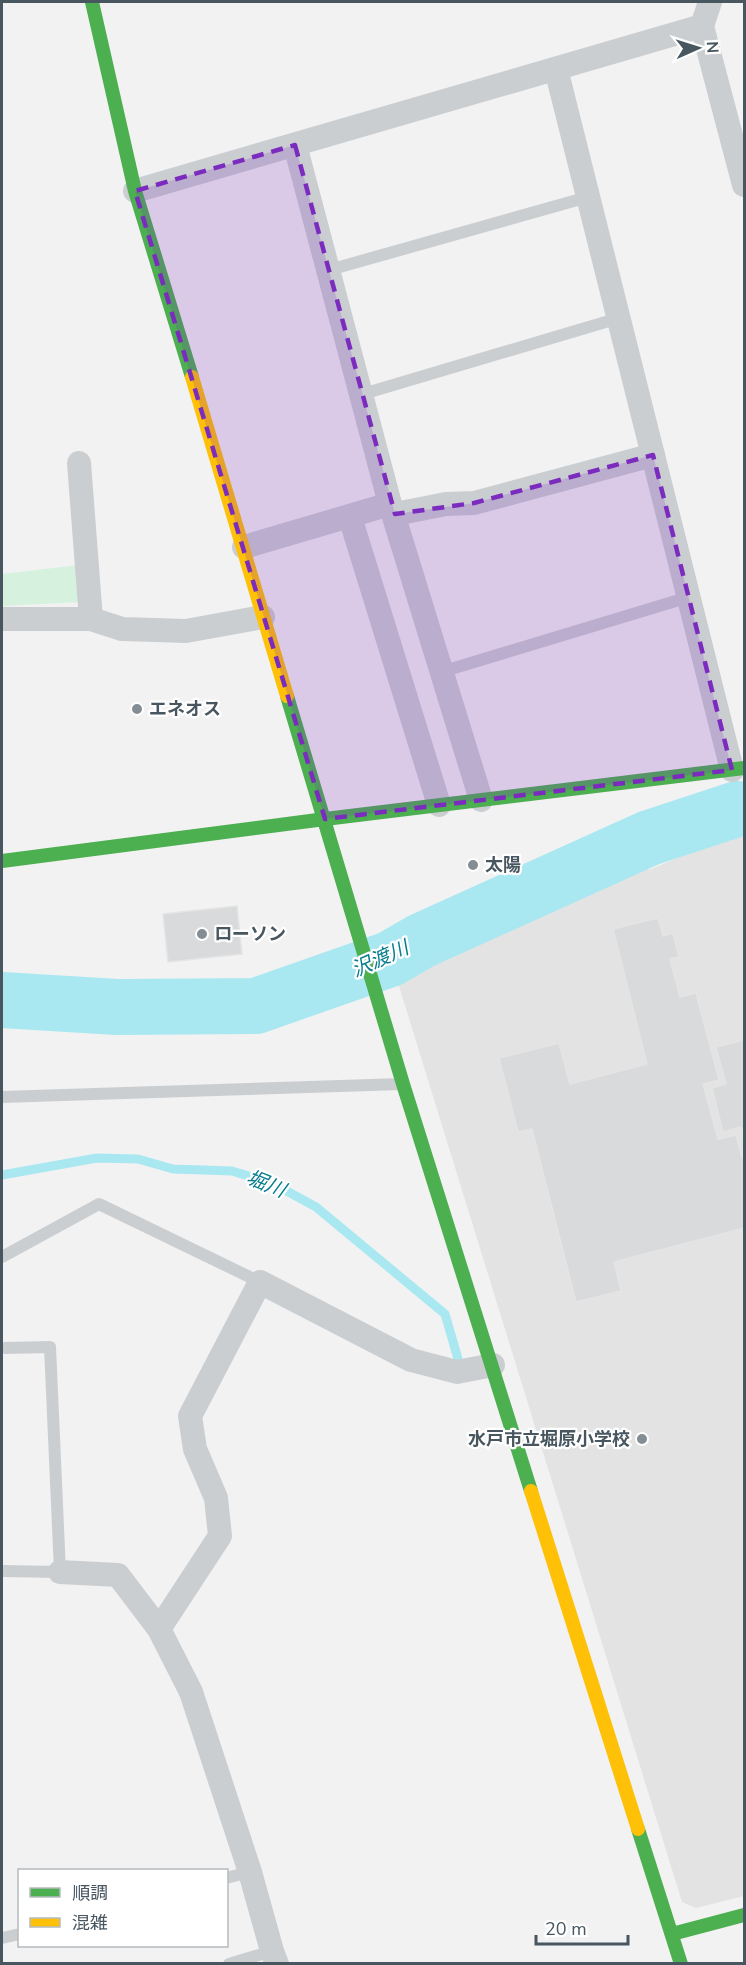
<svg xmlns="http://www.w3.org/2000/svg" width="746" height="1965" viewBox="0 0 746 1965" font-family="'Nunito Sans','Noto Sans JP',sans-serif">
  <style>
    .education { fill: #e4e3e4 }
    .green { fill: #d6f2de }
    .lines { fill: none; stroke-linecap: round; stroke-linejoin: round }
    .stream { stroke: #a9e8f1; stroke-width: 9 }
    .river { stroke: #a9e8f1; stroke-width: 56 }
    .building { fill: #d9dadb; stroke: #e4e4e5; stroke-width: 1.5 }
    .lane { stroke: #cbced1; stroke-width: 12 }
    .street { stroke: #cbced1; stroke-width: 24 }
    .fast { stroke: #4caf50; stroke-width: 14 }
    .slow { stroke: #ffc107; stroke-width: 14 }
    .marked { fill: #7b2cbf; fill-opacity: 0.2; stroke: #7b2cbf; stroke-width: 4.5; stroke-dasharray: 12 8; stroke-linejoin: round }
    .poi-dot { fill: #848d93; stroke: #fff; stroke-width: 2 }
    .labels { text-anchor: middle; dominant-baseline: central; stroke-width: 4.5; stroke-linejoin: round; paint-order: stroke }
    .poi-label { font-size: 18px; font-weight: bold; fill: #485660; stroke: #fff; text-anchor: start }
    .water-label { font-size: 20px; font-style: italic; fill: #077c8d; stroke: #fff }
  </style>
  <rect width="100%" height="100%" fill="#f3f2f2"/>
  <polygon class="education" points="744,829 744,1896 696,1908 682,1902 398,983 433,965 429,950 643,861 649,870"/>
  <polygon class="green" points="79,565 81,602 2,606 2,574"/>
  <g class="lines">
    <polyline class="stream" points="2,1175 97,1158 138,1159 173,1169 232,1171 272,1183 316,1207 445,1314 458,1359"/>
    <polyline class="river" points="2,1000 117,1007 256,1006 390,959 421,941 649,838 737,809"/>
  </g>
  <g class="building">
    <polygon points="237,906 242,954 168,962 163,914"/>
    <polygon points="658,918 663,936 673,933 679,957 670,959 680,997 696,993 719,1080 703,1084 718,1139 736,1135 742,1158 744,1157 744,1228 614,1262 621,1291 576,1302 532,1129 518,1132 499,1058 559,1043 570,1084 647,1064 613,929"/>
    <polygon points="744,1040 744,1129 742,1130 741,1127 723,1132 712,1088 726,1084 716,1047"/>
  </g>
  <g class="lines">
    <g class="lane">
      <polyline points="329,270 588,197"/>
      <polyline points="373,391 619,318"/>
      <polyline points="441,672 689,597"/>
      <polyline points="2,1097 402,1084"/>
      <polyline points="2,1257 99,1204 260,1282"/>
      <polyline points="2,1571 60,1572 50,1347 5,1348"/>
      <polyline points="226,1878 250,1872"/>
      <polyline points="2,1938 20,1934"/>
      <polyline points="229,1964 272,1951"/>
    </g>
    <g class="street">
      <polyline points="710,2 702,26 744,185"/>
      <polyline points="556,69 732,770"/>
      <polyline points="295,145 390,504 481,800"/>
      <polyline points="135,191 702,26"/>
      <polyline points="79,463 91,619"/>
      <polyline points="395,514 446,504 474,503 653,455"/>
      <polyline points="350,517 439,805"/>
      <polyline points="244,547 390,504"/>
      <polyline points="2,619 91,619 122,629 186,631 263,617"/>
      <polyline points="60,1572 118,1575 159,1629 191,1692 250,1872 272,1951 277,1964"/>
      <polyline points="159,1629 220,1536 216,1498 195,1449 190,1416 260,1282 411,1360 457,1372 493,1365"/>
    </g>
    <g class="fast">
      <polyline points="92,2 135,191 192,377"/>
      <polyline points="287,696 403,1084 531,1491"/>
      <polyline points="2,861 325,819 744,768"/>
      <polyline points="638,1829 681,1964"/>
      <polyline points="672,1934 744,1915"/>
    </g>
    <g class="slow">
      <polyline points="192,377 287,696"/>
      <polyline points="531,1491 638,1829"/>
    </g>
  </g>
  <path class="marked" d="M295,145L395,514L474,503L653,455L732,770L325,819L135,191Z"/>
  <g class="poi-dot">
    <circle cx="137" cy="709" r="6"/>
    <circle cx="473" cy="865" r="6"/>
    <circle cx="202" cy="934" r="6"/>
    <circle cx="642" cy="1439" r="6"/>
  </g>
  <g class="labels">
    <g class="poi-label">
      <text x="149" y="709">エネオス</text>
      <text x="485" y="865">太陽</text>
      <text x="214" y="934">ローソン</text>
      <text x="630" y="1439" text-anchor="end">水戸市立堀原小学校</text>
    </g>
    <g class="water-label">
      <text transform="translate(380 959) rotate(-24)">沢渡川</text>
      <text transform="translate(266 1184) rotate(22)">堀川</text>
    </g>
  </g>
  <rect width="746" height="1965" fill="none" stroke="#485660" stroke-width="6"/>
  <rect x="18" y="1869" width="210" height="78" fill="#ffffff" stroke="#b6bbbf" stroke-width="1.5"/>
  <rect x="30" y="1888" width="30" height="9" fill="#4caf50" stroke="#b6bbbf" stroke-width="1.5"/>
  <text x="72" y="1899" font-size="18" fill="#485660">順調</text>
  <rect x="30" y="1918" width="30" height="9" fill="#ffc107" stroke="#b6bbbf" stroke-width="1.5"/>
  <text x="72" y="1929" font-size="18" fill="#485660">混雑</text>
  <g transform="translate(698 48) rotate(87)" stroke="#ffffff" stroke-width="4.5" paint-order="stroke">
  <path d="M0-4.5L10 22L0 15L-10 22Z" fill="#485660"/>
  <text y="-9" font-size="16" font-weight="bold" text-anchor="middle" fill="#485660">N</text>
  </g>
  <path d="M536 1935v9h92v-9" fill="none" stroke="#485660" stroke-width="3"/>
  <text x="545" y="1935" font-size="18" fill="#485660" stroke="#ffffff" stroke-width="4.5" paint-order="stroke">20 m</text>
</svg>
